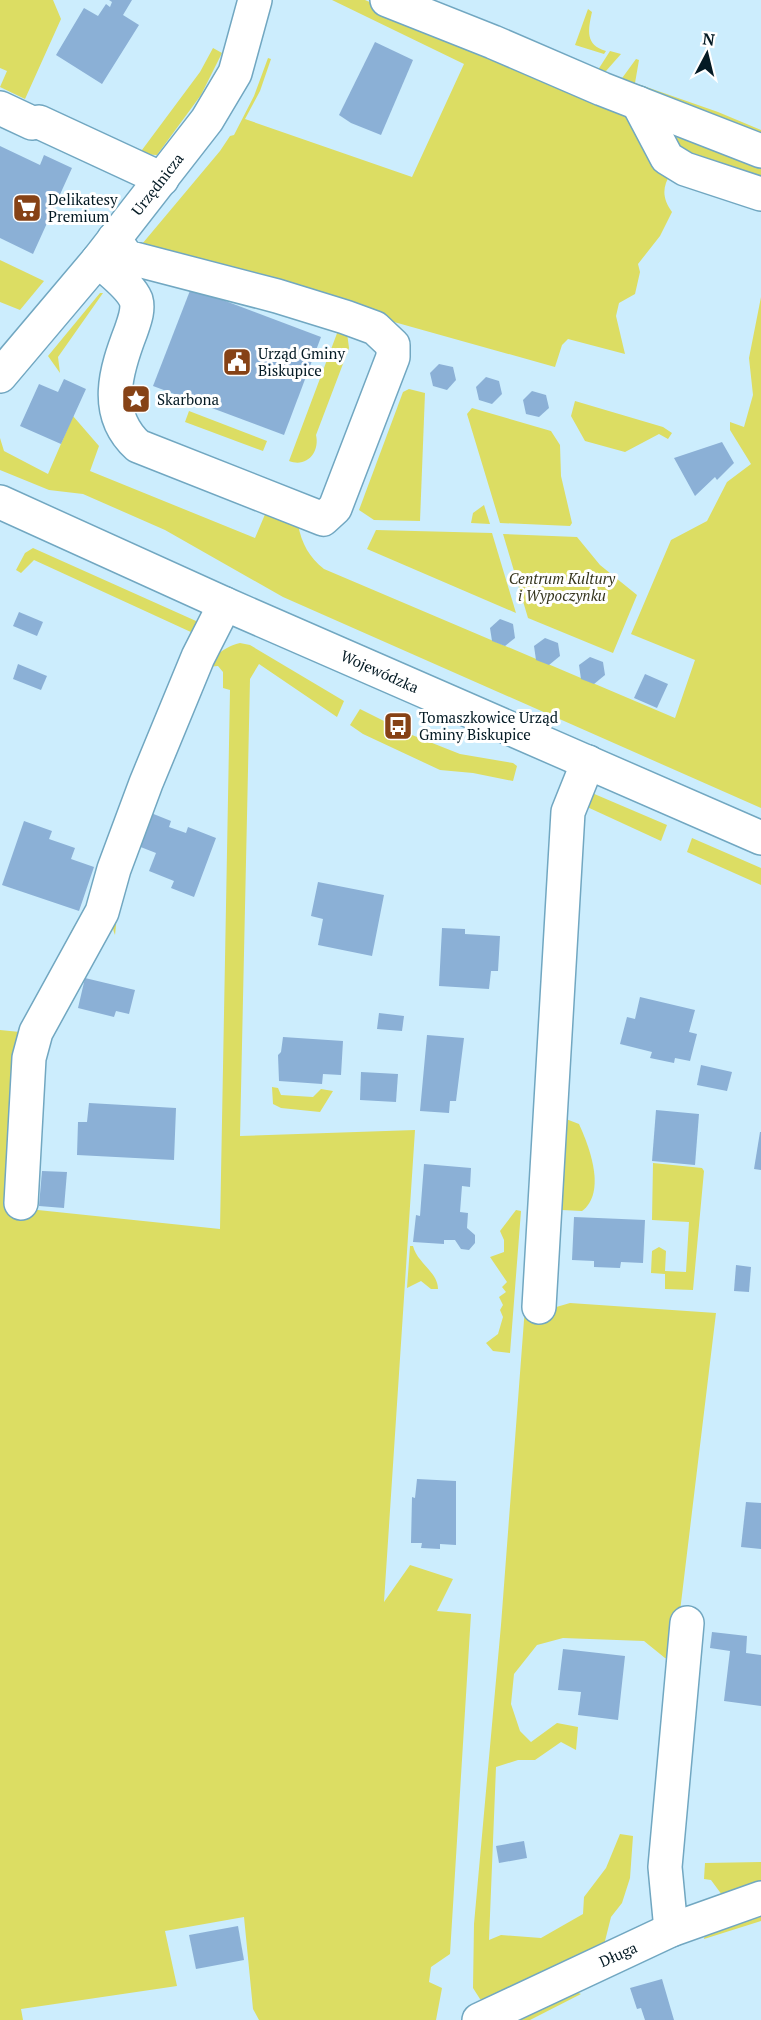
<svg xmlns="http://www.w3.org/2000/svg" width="761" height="2020" viewBox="0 0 761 2020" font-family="'PT Serif',serif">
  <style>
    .green { fill: #dcdd63 }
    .building { fill: #8bb0d6 }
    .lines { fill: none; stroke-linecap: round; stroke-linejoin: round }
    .minor-casing { stroke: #71a7c1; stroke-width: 36 }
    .major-casing { stroke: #71a7c1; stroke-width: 36 }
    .minor { stroke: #fff; stroke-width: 33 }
    .major { stroke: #fff; stroke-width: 33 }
    .labels { text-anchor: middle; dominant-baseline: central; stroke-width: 6; stroke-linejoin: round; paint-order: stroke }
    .street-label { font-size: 15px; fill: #041a24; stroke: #fff }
    .poi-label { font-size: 15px; fill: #041a24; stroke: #fff; text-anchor: start }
    .park-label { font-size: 15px; font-style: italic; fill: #36361e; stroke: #fff }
  </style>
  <rect width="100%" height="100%" fill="#ccedfd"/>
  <g class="green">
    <polygon points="0,0 53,0 61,19 25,99 0,87 7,71 0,68"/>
    <path d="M332,0H365L630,113L671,173C662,187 662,198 672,212L660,236L638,264L640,272L635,294L619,303L616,316L625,354L568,339L562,345L555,367L137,250L220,151L230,136L234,135L254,96L268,58L271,59L260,91L245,119L412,177L464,64Z"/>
    <path d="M588,9L592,12C588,30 585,45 606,51L604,54L575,45Z"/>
    <polygon points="213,48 222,53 201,95 157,155 139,154 200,72"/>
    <polygon points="610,51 621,54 606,71 596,73"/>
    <polygon points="636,59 639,60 635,83 718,112 761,130 761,142 620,81"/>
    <polygon points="665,131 761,169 761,185 695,164"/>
    <polygon points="0,260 44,281 20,310 0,302"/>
    <polygon points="100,293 103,293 58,357 60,373 48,356"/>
    <path d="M761,297V808L283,597L165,530L83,494L49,490L0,470V438L4,451L48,474L73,416L99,446L90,471L255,538L266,512L298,525C302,544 309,557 324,569L675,718L695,660L631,634L671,540L707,521L727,482L751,464L730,430V422L744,427L753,395L749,358Z"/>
    <path d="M339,328L347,333L349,348L316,435C320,452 307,468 289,461Z"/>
    <polygon points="409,389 425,393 420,521 374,520 359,510 403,392"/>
    <polygon points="575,401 663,427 672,433 668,439 659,434 625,452 585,441 571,416"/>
    <polygon points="472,408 551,431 560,445 561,476 572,523 570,526 500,523 467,414"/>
    <polygon points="189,411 267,441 263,451 185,422"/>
    <polygon points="484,505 490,524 471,523 473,513"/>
    <polygon points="376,530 492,533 516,613 367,549"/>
    <polygon points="503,534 577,537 600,565 637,595 613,653 528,618"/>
    <polygon points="33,548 205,625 193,633 34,560 21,573 16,570 25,553"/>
    <path d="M240,643L250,645L344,701L337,717L259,664L250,679L240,1136L415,1130L384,1602L410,1565L453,1579L437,1611L471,1614L450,1954L431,1967L429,1982L442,1988L436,2020H259L253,2009L244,1917L165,1931L177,1986L21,2009L23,2020H0V1030L20,1032L74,926L83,916L103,857L108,855L105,872L82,927L48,988L18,1059L9,1207L220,1229L230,690L223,688V672L218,666L206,667L121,877L115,935C96,891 176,727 196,679C209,663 219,648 240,643Z"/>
    <polygon points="360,709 412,735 460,754 513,763 517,766 513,781 473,773 440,770 363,734 350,725"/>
    <polygon points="592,793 667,825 661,841 585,806"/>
    <polygon points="692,838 761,868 761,885 687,852"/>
    <polygon points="272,1087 278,1088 281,1095 313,1097 321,1089 333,1091 320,1112 281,1108 273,1104"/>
    <path d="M566,1119L579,1124C589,1146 607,1192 582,1211L562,1210Z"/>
    <polygon points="653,1163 702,1168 704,1171 693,1290 665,1289 665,1274 651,1273 652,1251 659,1247 666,1251 665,1271 686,1272 689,1222 652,1220"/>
    <polygon points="516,1210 521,1211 510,1353 493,1351 486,1343 498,1334 503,1317 500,1310 503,1305 499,1297 506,1292 502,1287 507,1282 490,1257 504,1252 504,1240 500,1231"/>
    <path d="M410,1246H413C417,1263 438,1272 438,1289H431L421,1281L407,1288Z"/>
    <polygon points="570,1303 716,1313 674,1661 665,1658 644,1641 563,1638 537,1645 514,1674 511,1704 520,1731 531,1742 557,1723 578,1727 576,1750 561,1742 535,1760 518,1760 496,1767 489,1940 501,1935 541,1938 583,1914 584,1897 606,1868 620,1834 633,1836 630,1878 622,1903 611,1917 604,1945 489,2003 480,1999 473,1988 474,1924 501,1625 525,1307 553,1308"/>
    <polygon points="761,1862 761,1888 725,1899 711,1880 704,1879 705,1863"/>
    <polygon points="761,1909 761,1921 704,1939 706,1929"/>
    <polygon points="572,1990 581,1994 530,2020 513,2020"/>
  </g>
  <g class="building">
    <polygon points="109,0 132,0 123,15 139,25 102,84 56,55 84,8 98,16 106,4 110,7 112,2"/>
    <polygon points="375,42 413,60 381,135 351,123 339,115"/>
    <polygon points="0,146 40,165 44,155 72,168 33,254 0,238"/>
    <polygon points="191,288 321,337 284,435 153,386"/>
    <polygon points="439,364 453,367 456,380 447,390 433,386 430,373"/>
    <polygon points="486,377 499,381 502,394 492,404 479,400 476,387"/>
    <polygon points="64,379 86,389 61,444 20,426 39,384 58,392"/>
    <polygon points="532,391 546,395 549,408 539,417 526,414 523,400"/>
    <polygon points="722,442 734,463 717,480 715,477 695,496 674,458"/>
    <polygon points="19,612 43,622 37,636 13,626"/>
    <polygon points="500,619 513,624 515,638 505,646 492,641 490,628"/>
    <polygon points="545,638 558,643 560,656 549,665 536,660 534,646"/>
    <polygon points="590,657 603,662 605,675 594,684 581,679 579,665"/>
    <polygon points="18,664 47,676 41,690 13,679"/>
    <polygon points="645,674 668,684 657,708 634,698"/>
    <polygon points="151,813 171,821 169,827 186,833 188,827 216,838 194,897 171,888 174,881 149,871 156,853 138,846"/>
    <polygon points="24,821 52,831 49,839 75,848 71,859 94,867 79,911 2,885"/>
    <polygon points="318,882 384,895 372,956 318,945 323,919 311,916"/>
    <polygon points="442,928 465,929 465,934 500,936 498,971 491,971 489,989 439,986"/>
    <polygon points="85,978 135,990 129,1014 116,1011 114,1017 78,1008"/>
    <polygon points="640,997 695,1010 689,1032 697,1034 690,1061 675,1058 674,1063 650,1058 652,1052 620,1044 627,1017 635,1019"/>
    <polygon points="379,1013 404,1016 402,1031 377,1029"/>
    <polygon points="427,1035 464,1038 456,1101 450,1101 449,1113 420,1111"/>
    <polygon points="283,1037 343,1041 341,1075 323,1074 322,1084 279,1081 278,1055 281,1052"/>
    <polygon points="701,1065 732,1072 727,1091 697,1085"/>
    <polygon points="361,1072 398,1074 396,1102 360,1100"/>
    <polygon points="89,1103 176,1108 174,1160 77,1155 78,1122 87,1122"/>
    <polygon points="656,1110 699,1114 695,1165 652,1161"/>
    <polygon points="760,1132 761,1132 761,1170 754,1169"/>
    <polygon points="424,1164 471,1168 470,1187 462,1186 460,1212 468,1213 467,1228 475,1235 475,1243 469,1250 461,1249 455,1240 444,1240 444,1244 413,1242 416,1215 420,1216"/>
    <polygon points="42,1171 67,1172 64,1208 39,1206"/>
    <polygon points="574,1217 645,1220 643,1263 621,1262 620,1268 594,1267 594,1261 572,1260"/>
    <polygon points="736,1265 751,1267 749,1292 734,1291"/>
    <polygon points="417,1479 456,1481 456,1545 440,1544 440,1549 421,1548 422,1543 411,1543 412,1497 415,1498"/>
    <polygon points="746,1502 761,1503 761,1549 741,1547"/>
    <polygon points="712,1632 747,1636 746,1653 761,1655 761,1706 724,1701 730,1651 710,1648"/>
    <polygon points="563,1649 625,1656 618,1720 578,1715 581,1692 558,1690"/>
    <polygon points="524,1841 527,1858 499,1863 496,1846"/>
    <polygon points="238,1926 244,1960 196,1969 189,1935"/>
    <polygon points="662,1979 674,2020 645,2020 641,2008 637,2009 630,1988"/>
  </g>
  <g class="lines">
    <g class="minor-casing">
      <g id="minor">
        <polyline points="387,0 493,42 602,89 761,151"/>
        <polyline points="638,103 667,158 685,169 761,194"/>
        <polyline points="0,108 32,123 39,122 162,179"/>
        <path d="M98,260C109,271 130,285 136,300C139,310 134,322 131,331C116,370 102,413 138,446L323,519L335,508L393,357V345L375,328L345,317L277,296L127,257L114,239"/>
        <polyline points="0,376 98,260 207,120 235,73 255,0"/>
        <polyline points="21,1203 29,1058 36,1032 102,912 114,869 146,783 198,657 225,604"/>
        <polyline points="539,1307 568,812 588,762"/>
        <polyline points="671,1930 665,1867 687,1623"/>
        <polyline points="479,2020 671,1930 761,1898"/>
      </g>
    </g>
    <g class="major-casing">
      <polyline id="major" points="0,502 225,604 761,838"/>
    </g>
    <use href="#minor" class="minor"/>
    <use href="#major" class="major"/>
  </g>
  <defs>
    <g id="supermarket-square" transform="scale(1.5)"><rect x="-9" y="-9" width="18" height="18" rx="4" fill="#864216" stroke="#fff"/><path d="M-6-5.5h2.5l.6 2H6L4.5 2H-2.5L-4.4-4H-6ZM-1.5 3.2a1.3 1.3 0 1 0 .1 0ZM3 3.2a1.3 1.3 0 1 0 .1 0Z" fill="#fff"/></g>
    <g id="civic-square" transform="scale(1.5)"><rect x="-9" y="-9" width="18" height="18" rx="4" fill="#864216" stroke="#fff"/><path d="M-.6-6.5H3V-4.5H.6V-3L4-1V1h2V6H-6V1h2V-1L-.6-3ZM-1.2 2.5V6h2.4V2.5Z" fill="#fff"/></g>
    <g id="sight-square" transform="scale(1.5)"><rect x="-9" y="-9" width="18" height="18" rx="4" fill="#864216" stroke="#fff"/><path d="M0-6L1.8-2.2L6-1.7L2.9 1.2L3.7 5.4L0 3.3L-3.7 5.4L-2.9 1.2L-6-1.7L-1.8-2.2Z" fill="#fff"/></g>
    <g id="bus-square" transform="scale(1.5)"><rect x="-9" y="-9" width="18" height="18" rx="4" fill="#864216" stroke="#fff"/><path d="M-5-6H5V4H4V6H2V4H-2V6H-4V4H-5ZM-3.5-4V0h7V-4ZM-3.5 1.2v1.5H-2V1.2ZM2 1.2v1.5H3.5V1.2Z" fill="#fff"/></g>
  </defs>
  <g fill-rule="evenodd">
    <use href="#supermarket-square" x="27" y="208"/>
    <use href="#civic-square" x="237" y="362"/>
    <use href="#sight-square" x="136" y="399"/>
    <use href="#bus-square" x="398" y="726"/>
  </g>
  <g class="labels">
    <g class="street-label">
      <text transform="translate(157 184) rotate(-52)">Urzędnicza</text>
      <text transform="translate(380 671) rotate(24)">Wojewódzka</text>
      <text transform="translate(618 1954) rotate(-24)">Długa</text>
    </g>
    <g class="poi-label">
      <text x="48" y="199">Delikatesy<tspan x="48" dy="17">Premium</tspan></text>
      <text x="258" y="353">Urząd Gminy<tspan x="258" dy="17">Biskupice</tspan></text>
      <text x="157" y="399">Skarbona</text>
      <text x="419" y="717">Tomaszkowice Urząd<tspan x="419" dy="17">Gminy Biskupice</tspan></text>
    </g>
    <g class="park-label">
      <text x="562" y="578">Centrum Kultury<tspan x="562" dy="17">i Wypoczynku</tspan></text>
    </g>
  </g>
  <g transform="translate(707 54) rotate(7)" stroke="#ffffff" stroke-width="4.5" paint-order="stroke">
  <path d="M0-4.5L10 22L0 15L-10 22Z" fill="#041a24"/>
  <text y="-9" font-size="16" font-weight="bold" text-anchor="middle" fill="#041a24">N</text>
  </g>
</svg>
